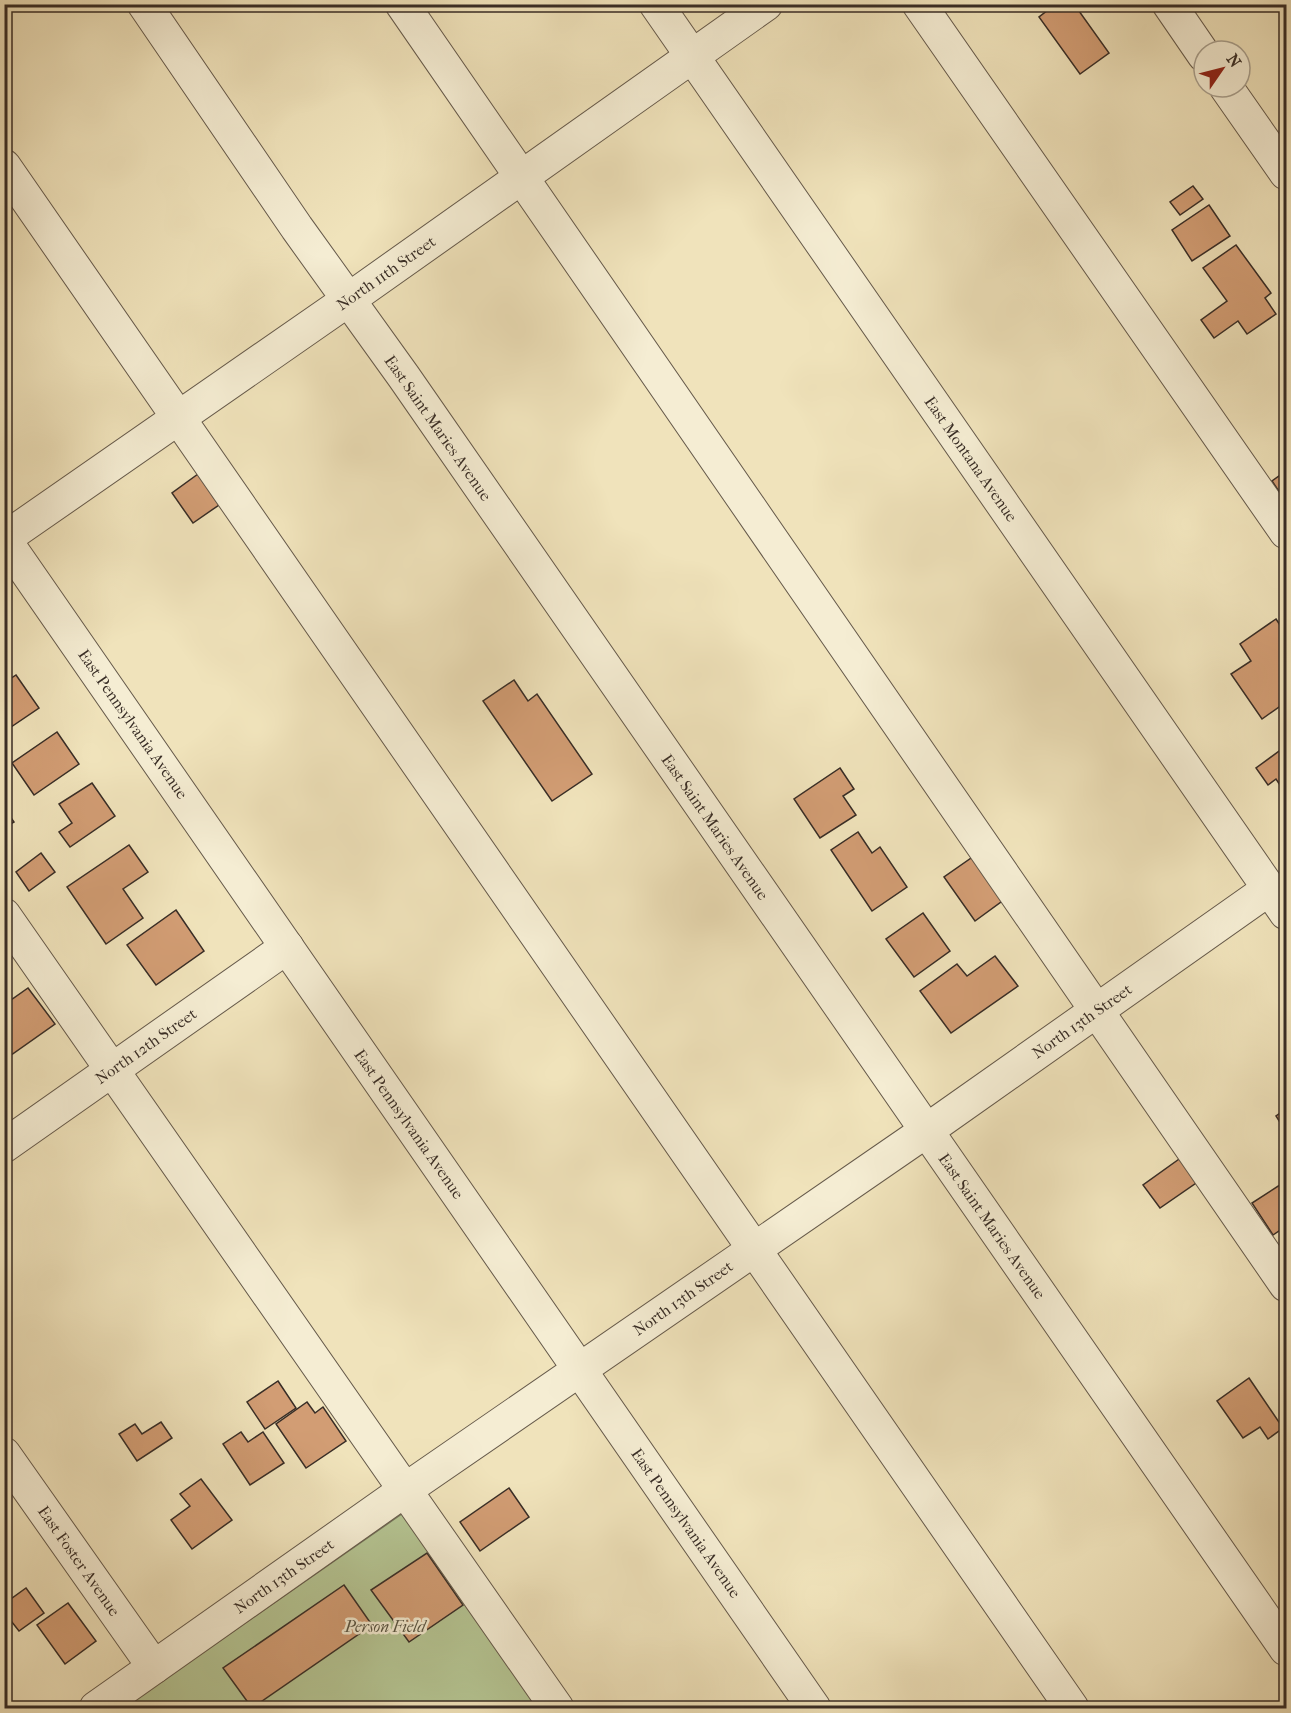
<svg xmlns="http://www.w3.org/2000/svg" width="1291" height="1713" viewBox="0 0 1291 1713" font-family="'IM FELL French Canon',serif">
  <style>
    .green { fill: #b5c593; stroke: #76795c; stroke-width: 1.5 }
    .building { fill: #d29d74; stroke: #382d26; stroke-width: 1.5 }
    .lines { fill: none; stroke-linecap: round; stroke-linejoin: round }
    .minor-casing { stroke: #665a4b; stroke-width: 35 }
    .minor { stroke: #f5edd3; stroke-width: 33 }
    .labels { text-anchor: middle; dominant-baseline: central; stroke-width: 5; stroke-linejoin: round; paint-order: stroke }
    .street-label { font-size: 16px; fill: #382d26; stroke: #f5edd3 }
    .park-label { font-size: 16px; font-style: italic; fill: #575341; stroke: #f5edd3 }
  </style>
  <rect width="100%" height="100%" fill="#f0e3bb"/>
  <filter id="stains"><feTurbulence type="fractalNoise" baseFrequency=".00333" numOctaves="4"/><feColorMatrix values="0 0 0 0 .2 0 0 0 0 .09 0 0 0 0 .02 0 0 0 .5 -.17"/></filter>
  <radialGradient id="worn" r=".72"><stop offset=".6" stop-color="#630" stop-opacity="0"/><stop offset="1" stop-color="#630" stop-opacity=".3"/></radialGradient>
  <polygon class="green" points="406,1511 544,1708 123,1708"/>
  <g class="building">
    <polygon points="1056,4 1074,4 1109,53 1080,74 1039,17"/>
    <polygon points="1193,186 1203,199 1180,215 1170,202"/>
    <polygon points="1209,205 1230,236 1192,261 1172,230"/>
    <polygon points="1236,245 1271,293 1265,298 1276,314 1247,334 1238,321 1214,338 1201,320 1227,301 1203,268"/>
    <polygon points="1286,471 1286,502 1272,481"/>
    <polygon points="198,474 219,505 193,523 172,493"/>
    <polygon points="1276,619 1286,634 1286,702 1262,719 1231,674 1251,661 1240,644"/>
    <polygon points="16,675 39,708 11,727 4,717 4,683"/>
    <polygon points="514,680 528,701 537,694 592,774 552,801 483,701"/>
    <polygon points="57,732 79,764 34,795 12,763"/>
    <polygon points="1286,746 1286,794 1276,779 1268,785 1256,768"/>
    <polygon points="840,768 854,789 843,796 856,815 820,838 794,799"/>
    <polygon points="92,783 115,816 70,847 59,832 72,823 59,804"/>
    <polygon points="4,808 14,822 4,828"/>
    <polygon points="858,832 872,853 880,847 907,887 872,911 831,850"/>
    <polygon points="129,845 148,872 123,889 143,918 106,944 67,887"/>
    <polygon points="41,853 55,872 29,891 16,872"/>
    <polygon points="974,856 1005,899 975,921 944,877"/>
    <polygon points="176,910 204,951 156,985 127,945"/>
    <polygon points="923,913 950,951 914,977 886,939"/>
    <polygon points="995,956 1018,986 951,1033 920,991 957,964 967,976"/>
    <polygon points="28,988 55,1024 4,1060 4,1005"/>
    <polygon points="1286,1109 1286,1132 1276,1116"/>
    <polygon points="1182,1157 1199,1181 1160,1208 1143,1185"/>
    <polygon points="1286,1181 1286,1226 1273,1235 1252,1203"/>
    <polygon points="1249,1378 1283,1428 1268,1439 1260,1427 1243,1438 1217,1401"/>
    <polygon points="278,1381 296,1408 265,1429 247,1402"/>
    <polygon points="307,1402 315,1413 323,1407 346,1441 306,1468 276,1424"/>
    <polygon points="161,1422 172,1438 137,1461 119,1434 135,1424 142,1434"/>
    <polygon points="241,1432 248,1442 263,1432 284,1463 250,1485 223,1444"/>
    <polygon points="201,1479 232,1520 192,1549 171,1520 190,1506 180,1494"/>
    <polygon points="509,1488 529,1517 480,1551 460,1522"/>
    <polygon points="427,1553 463,1605 409,1642 371,1590"/>
    <polygon points="344,1585 372,1625 252,1708 223,1668"/>
    <polygon points="26,1588 44,1613 19,1631 4,1612 4,1604"/>
    <polygon points="68,1603 96,1641 65,1664 37,1625"/>
  </g>
  <g class="lines">
    <g class="minor-casing">
      <g id="minor">
        <polyline points="144,4 297,228 404,377 1286,1649"/>
        <polyline points="402,4 1286,1285"/>
        <polyline points="656,4 1286,913"/>
        <polyline points="919,4 1286,532"/>
        <polyline points="1169,4 1204,55"/>
        <polyline points="1226,87 1286,173"/>
        <polyline points="4,166 1072,1708"/>
        <polyline points="4,539 814,1708"/>
        <polyline points="4,539 348,300 766,4"/>
        <polyline points="4,915 557,1708"/>
        <polyline points="4,1146 287,947"/>
        <polyline points="4,1454 154,1667"/>
        <polyline points="96,1708 405,1490 926,1131 1269,889"/>
      </g>
    </g>
    <use href="#minor" class="minor"/>
  </g>
  <g class="labels">
    <g class="street-label">
      <text transform="translate(386 273) rotate(-35)">North 11th Street</text>
      <text transform="translate(438 428) rotate(55)">East Saint Maries Avenue</text>
      <text transform="translate(971 459) rotate(55)">East Montana Avenue</text>
      <text transform="translate(133 724) rotate(55)">East Pennsylvania Avenue</text>
      <text transform="translate(715 827) rotate(55)">East Saint Maries Avenue</text>
      <text transform="translate(1082 1021) rotate(-35)">North 13th Street</text>
      <text transform="translate(146 1046) rotate(-35)">North 12th Street</text>
      <text transform="translate(409 1124) rotate(55)">East Pennsylvania Avenue</text>
      <text transform="translate(992 1226) rotate(55)">East Saint Maries Avenue</text>
      <text transform="translate(683 1298) rotate(-35)">North 13th Street</text>
      <text transform="translate(686 1523) rotate(55)">East Pennsylvania Avenue</text>
      <text transform="translate(79 1561) rotate(55)">East Foster Avenue</text>
      <text transform="translate(284 1576) rotate(-35)">North 13th Street</text>
    </g>
    <g class="park-label">
      <text x="385" y="1626">Person Field</text>
    </g>
  </g>
  <rect width="1291" height="1713" fill="none" stroke="#f0e3bb" stroke-width="24"/>
  <rect x="6" y="6" width="1279" height="1701" fill="none" stroke="#382d26" stroke-width="3"/>
  <rect x="12" y="12" width="1267" height="1689" fill="none" stroke="#382d26" stroke-width="1.5"/>
  <g transform="translate(1222 69) rotate(55)"><circle r="28" fill="#f5edd3" stroke="#a9a08e" stroke-width="1.5"/>
  <path d="M0-4.5L10 22L0 15L-10 22Z" fill="#8f2418"/>
  <text y="-9" font-size="16" font-weight="bold" text-anchor="middle" fill="#382d26">N</text>
  </g>
  <rect width="100%" height="100%" filter="url(#stains)"/>
  <rect width="100%" height="100%" fill="url(#worn)"/>
</svg>
